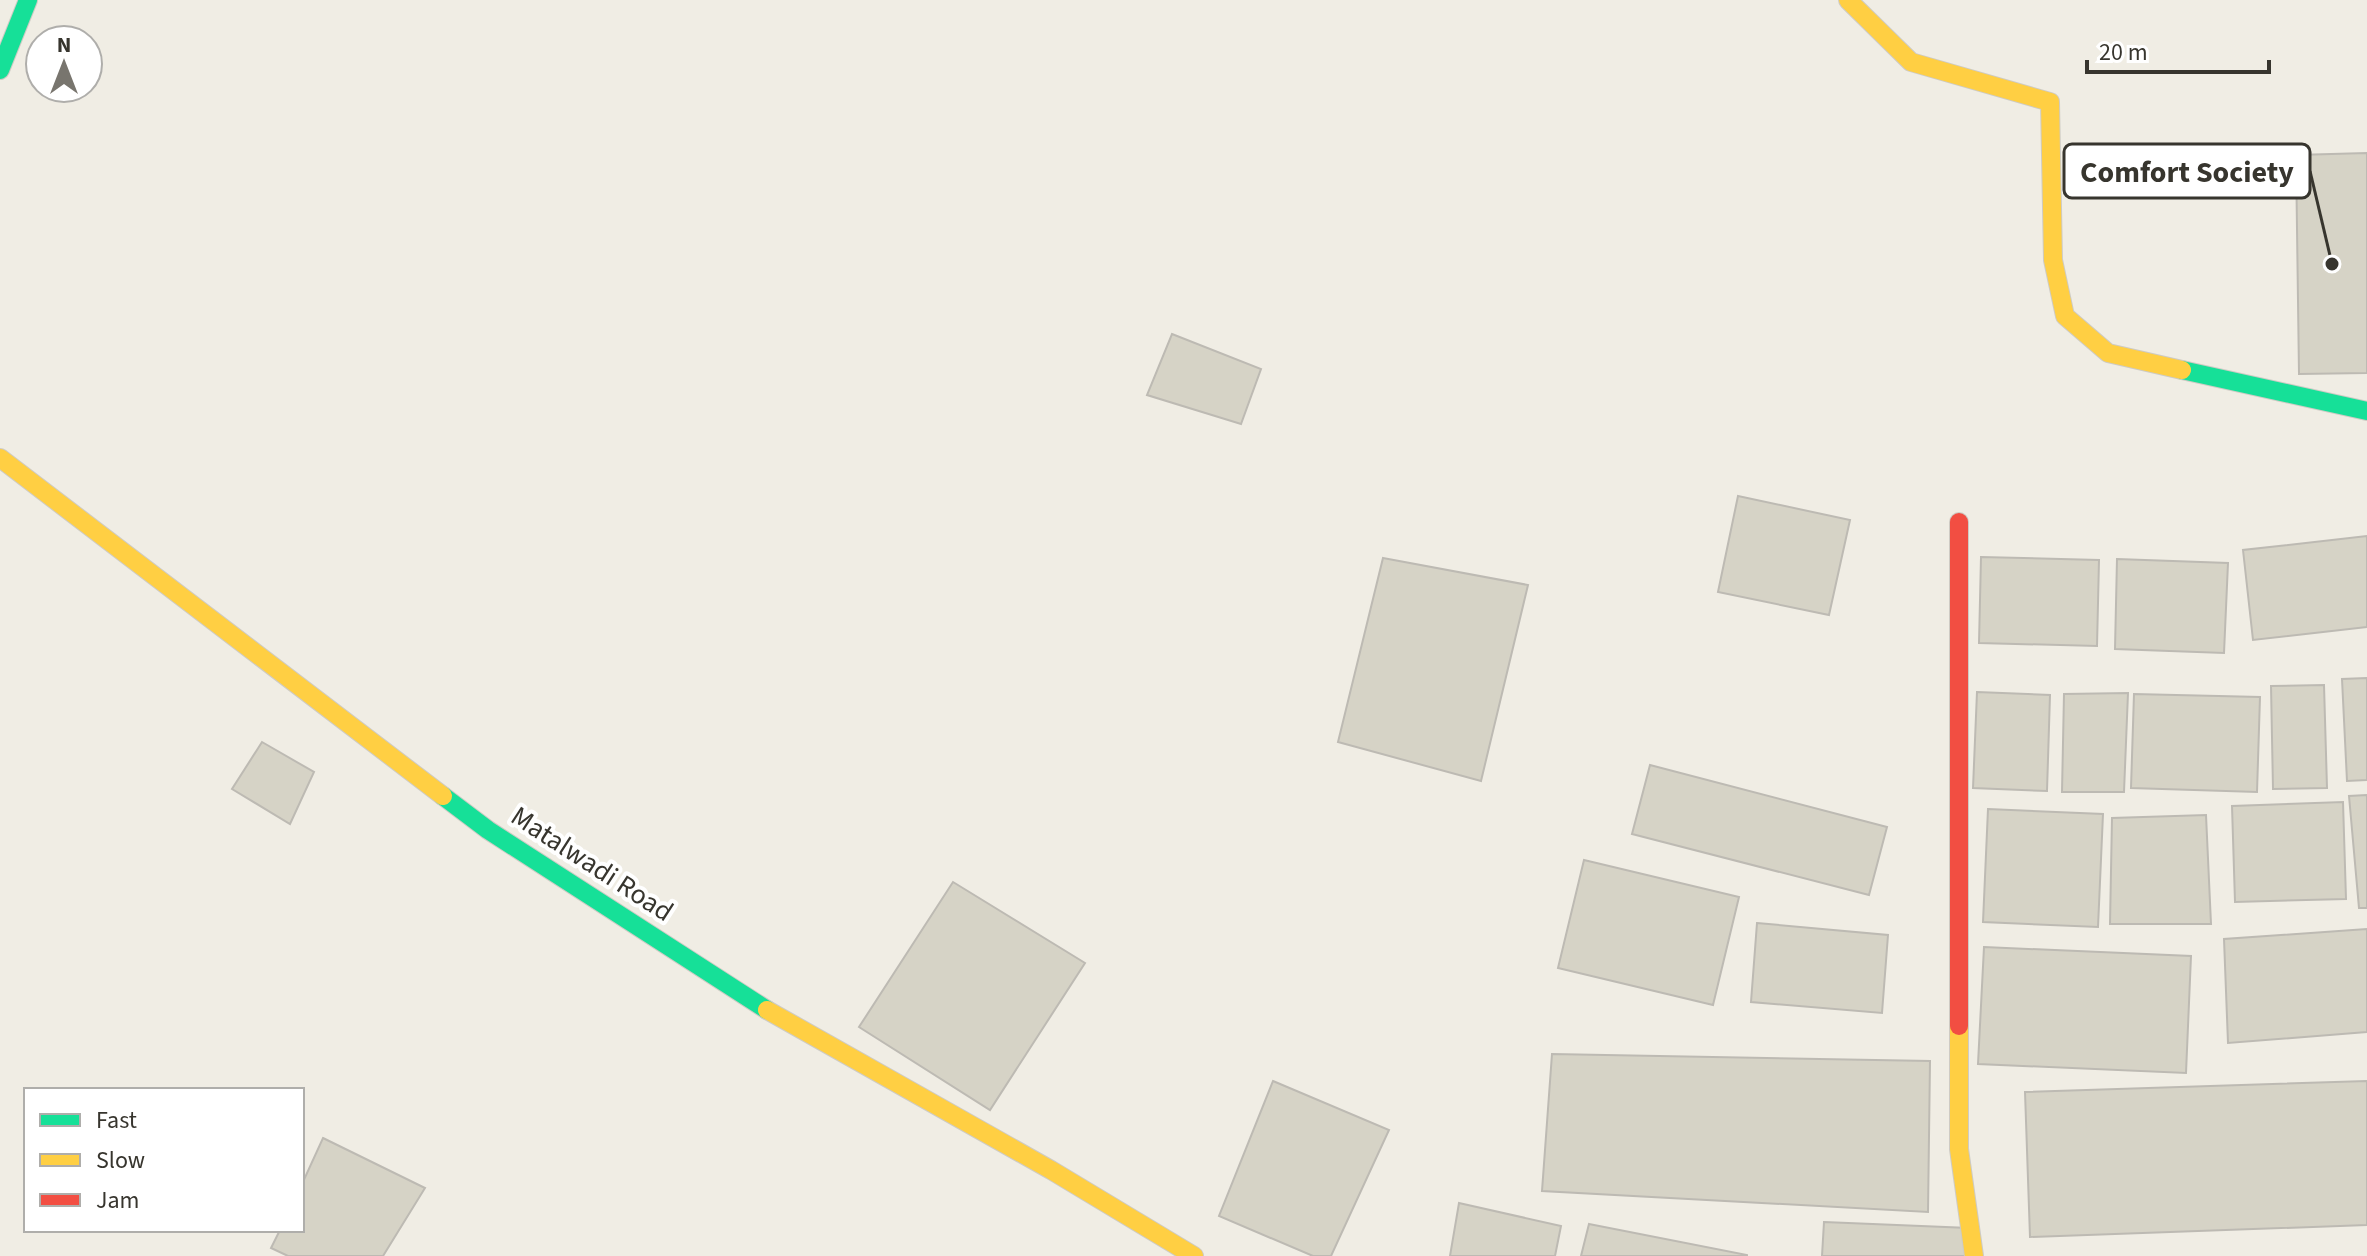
<svg xmlns="http://www.w3.org/2000/svg" width="2367" height="1256" viewBox="0 0 2367 1256" font-family="'Source Sans 3',sans-serif">
  <style>
    .building { fill: #d6d3c6; stroke: #bdbab3; stroke-width: 2 }
    .lines { fill: none; stroke-linecap: round; stroke-linejoin: round }
    .fast-casing { stroke: #cecbc4; stroke-width: 20 }
    .slow-casing { stroke: #cecbc4; stroke-width: 20 }
    .jam-casing { stroke: #cecbc4; stroke-width: 20 }
    .fast { stroke: #16e098; stroke-width: 18 }
    .slow { stroke: #ffcf43; stroke-width: 18 }
    .jam { stroke: #f24e42; stroke-width: 18 }
    .labels { text-anchor: middle; dominant-baseline: central; stroke-width: 8; stroke-linejoin: round; paint-order: stroke }
    .street-label { font-size: 28px; fill: #37352e; stroke: #fff }
    .leader { fill: none; stroke: #37352e; stroke-width: 3 }
    .callout-dot { fill: #37352e; stroke: #fff; stroke-width: 3 }
    .callout { fill: #fff; stroke: #37352e; stroke-width: 3 }
    .callout-label { font-size: 30px; text-anchor: middle; font-weight: bold; fill: #37352e }
  </style>
  <rect width="100%" height="100%" fill="#f0ede4"/>
  <g class="building">
    <polygon points="2367,153 2367,373 2299,374 2296,155"/>
    <polygon points="1172,334 1261,369 1241,424 1147,395"/>
    <polygon points="1738,496 1850,520 1829,615 1718,592"/>
    <polygon points="2367,536 2367,627 2253,640 2243,550"/>
    <polygon points="1981,557 2099,560 2097,646 1979,643"/>
    <polygon points="1383,558 1528,585 1481,781 1338,742"/>
    <polygon points="2117,559 2228,563 2224,653 2115,649"/>
    <polygon points="2367,678 2367,780 2347,781 2342,679"/>
    <polygon points="2324,685 2327,788 2273,789 2271,686"/>
    <polygon points="1977,692 2050,695 2047,791 1973,788"/>
    <polygon points="2128,693 2124,792 2062,792 2064,694"/>
    <polygon points="2134,694 2260,697 2257,792 2131,788"/>
    <polygon points="262,742 314,772 290,824 232,789"/>
    <polygon points="1650,765 1887,827 1869,895 1632,834"/>
    <polygon points="2367,795 2367,908 2359,908 2349,796"/>
    <polygon points="2343,802 2346,899 2235,902 2232,806"/>
    <polygon points="1988,809 2103,814 2098,927 1983,922"/>
    <polygon points="2206,815 2211,924 2110,924 2112,818"/>
    <polygon points="1584,860 1739,897 1713,1005 1558,968"/>
    <polygon points="953,882 1085,963 990,1110 859,1027"/>
    <polygon points="1757,923 1888,935 1882,1013 1751,1002"/>
    <polygon points="2367,929 2367,1032 2228,1043 2224,939"/>
    <polygon points="1984,947 2191,956 2186,1073 1978,1064"/>
    <polygon points="1552,1054 1930,1061 1928,1212 1542,1191"/>
    <polygon points="1273,1081 1389,1130 1331,1256 1313,1256 1219,1216"/>
    <polygon points="2367,1081 2367,1225 2030,1237 2025,1092"/>
    <polygon points="323,1138 425,1188 383,1256 288,1256 271,1248 280,1230 302,1230 302,1184"/>
    <polygon points="1459,1203 1561,1226 1555,1256 1450,1256"/>
    <polygon points="1824,1222 1969,1228 1970,1256 1822,1256"/>
    <polygon points="1589,1224 1747,1255 1747,1256 1581,1256"/>
  </g>
  <g class="lines">
    <g class="fast-casing">
      <g id="fast">
        <polyline points="0,70 28,0"/>
        <polyline points="2182,370 2367,411"/>
        <polyline points="443,796 488,830 767,1010"/>
      </g>
    </g>
    <g class="slow-casing">
      <g id="slow">
        <polyline points="1848,0 1911,62 2050,102 2053,260 2065,316 2108,353 2182,370"/>
        <polyline points="0,458 443,796"/>
        <polyline points="767,1010 1051,1170 1194,1256"/>
        <polyline points="1959,1026 1959,1149 1974,1256"/>
      </g>
    </g>
    <g class="jam-casing">
      <polyline id="jam" points="1959,522 1959,1026"/>
    </g>
    <use href="#fast" class="fast"/>
    <use href="#slow" class="slow"/>
    <use href="#jam" class="jam"/>
  </g>
  <g class="labels">
    <g class="street-label">
      <text transform="translate(592 864) rotate(33)">Matalwadi Road</text>
    </g>
  </g>
  <path class="leader" d="M2332 264L2310 171"/>
  <circle class="callout-dot" cx="2332" cy="264" r="8"/>
  <rect class="callout" x="2064" y="144" width="246" height="54" rx="8"/>
  <g class="callout-label">
    <text x="2187" y="182">Comfort Society</text>
  </g>
  <rect x="24" y="1088" width="280" height="144" fill="#ffffff" stroke="#afaeab" stroke-width="2"/>
  <rect x="40" y="1114" width="40" height="12" fill="#16e098" stroke="#afaeab" stroke-width="2"/>
  <text x="96" y="1128" font-size="24" fill="#37352e">Fast</text>
  <rect x="40" y="1154" width="40" height="12" fill="#ffcf43" stroke="#afaeab" stroke-width="2"/>
  <text x="96" y="1168" font-size="24" fill="#37352e">Slow</text>
  <rect x="40" y="1194" width="40" height="12" fill="#f24e42" stroke="#afaeab" stroke-width="2"/>
  <text x="96" y="1208" font-size="24" fill="#37352e">Jam</text>
  <g transform="translate(64 64)"><circle r="38" fill="#ffffff" stroke="#afaeab" stroke-width="2"/>
  <path d="M0-6L14 30L0 20L-14 30Z" fill="#78756e"/>
  <text y="-12" font-size="22" font-weight="bold" text-anchor="middle" fill="#37352e">N</text>
  </g>
  <path d="M2087 60v12h182v-12" fill="none" stroke="#37352e" stroke-width="4"/>
  <text x="2099" y="60" font-size="24" fill="#37352e" stroke="#ffffff" stroke-width="6" paint-order="stroke">20 m</text>
</svg>
